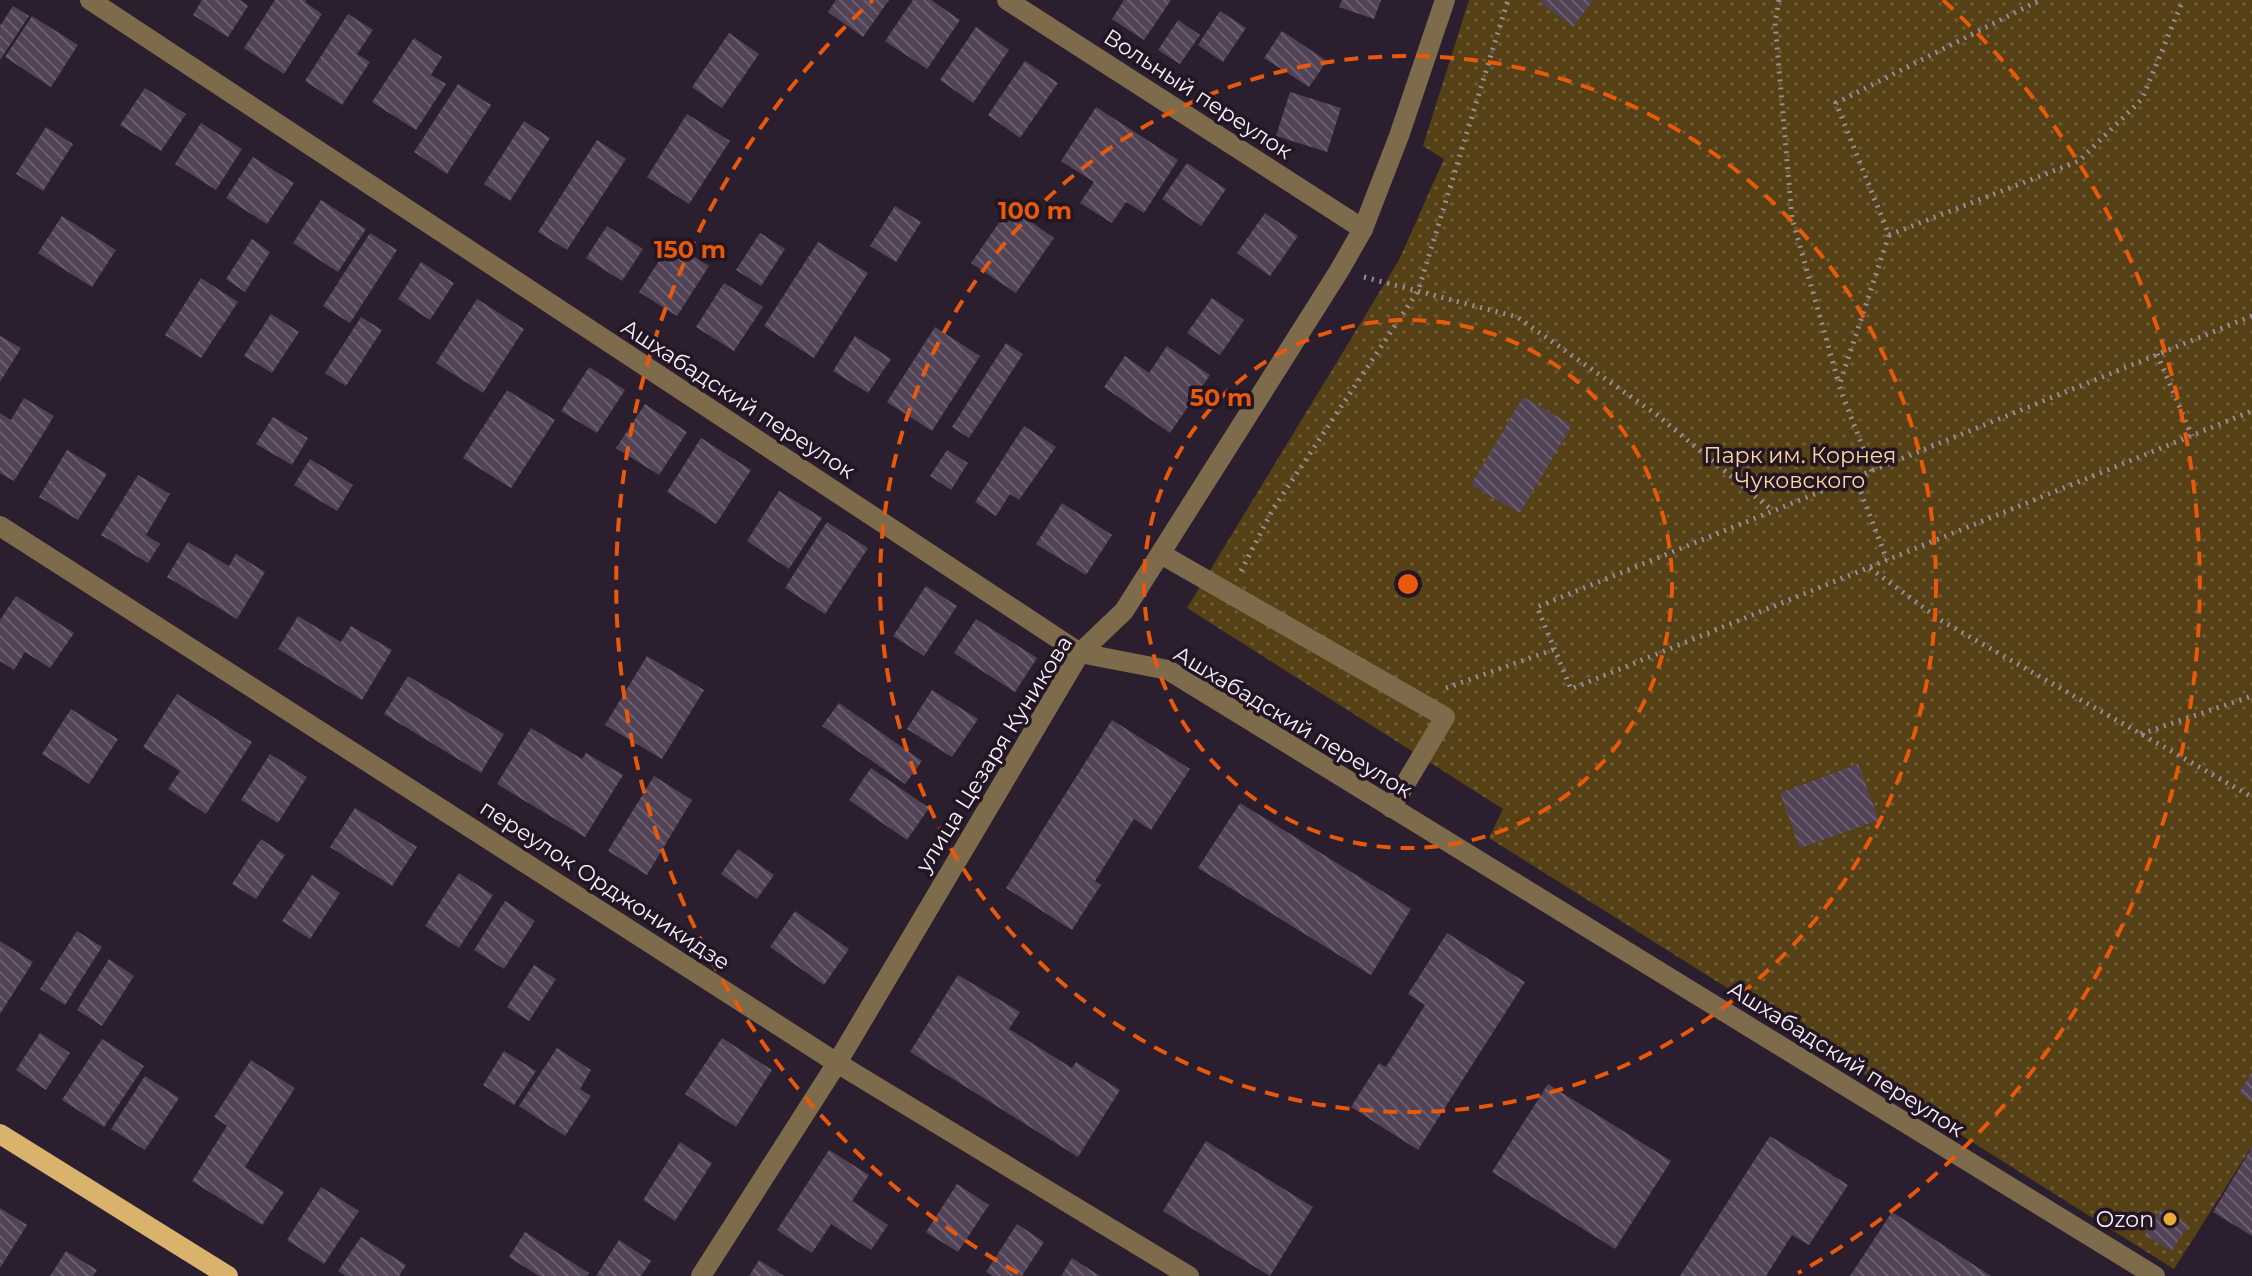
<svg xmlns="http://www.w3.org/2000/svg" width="2252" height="1276" viewBox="0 0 2252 1276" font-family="Montserrat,sans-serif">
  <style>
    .park { fill: url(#park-dots) }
    .building { fill: url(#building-back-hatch) }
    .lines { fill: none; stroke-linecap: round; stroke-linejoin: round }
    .path { stroke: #978d9b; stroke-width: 5; stroke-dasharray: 2 6; stroke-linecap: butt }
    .minor { stroke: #7e6b4b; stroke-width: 20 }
    .major { stroke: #d9b26c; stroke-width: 20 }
    .ring { fill: none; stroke: #e8590c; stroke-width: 4; stroke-dasharray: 14 10 }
    .poi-dot { fill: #e6ac36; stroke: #221625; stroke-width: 3 }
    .labels { text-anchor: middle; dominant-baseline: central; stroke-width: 7; stroke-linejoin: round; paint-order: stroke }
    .street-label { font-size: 22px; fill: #f8f0fb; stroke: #221625 }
    .park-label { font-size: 22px; fill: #fcd89a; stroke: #221625 }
    .poi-label { font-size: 22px; fill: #f8f0fb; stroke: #221625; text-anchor: end }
    .centre { fill: #e8590c; stroke: #221625; stroke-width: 4 }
    .ring-label { font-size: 24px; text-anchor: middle; font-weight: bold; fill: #e8590c; stroke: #221625; stroke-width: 7; stroke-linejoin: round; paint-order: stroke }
  </style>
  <defs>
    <pattern id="park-dots" width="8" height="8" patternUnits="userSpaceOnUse" patternTransform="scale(2)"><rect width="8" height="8" fill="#564015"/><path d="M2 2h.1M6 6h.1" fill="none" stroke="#6f5c38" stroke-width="1.8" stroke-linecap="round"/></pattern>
    <pattern id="building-back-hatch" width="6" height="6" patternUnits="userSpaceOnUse" patternTransform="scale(2)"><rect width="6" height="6" fill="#514355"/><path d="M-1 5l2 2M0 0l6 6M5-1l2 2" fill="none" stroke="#6b5e6e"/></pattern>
  </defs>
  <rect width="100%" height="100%" fill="#2b1f2f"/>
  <polygon class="park" points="1469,0 2252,0 2252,1146 2174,1269 1489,838 1503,809 1187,608 1399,260 1444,159 1423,146"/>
  <g class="building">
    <polygon points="202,0 240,0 248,6 228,37 193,15"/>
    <polygon points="275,0 306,0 305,2 322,14 284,74 244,48"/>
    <polygon points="836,0 889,0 863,37 828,12"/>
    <polygon points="913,0 931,0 960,20 927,69 885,41"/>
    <polygon points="1124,0 1171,0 1144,40 1112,19"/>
    <polygon points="1342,0 1381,0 1374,19 1339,7"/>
    <polygon points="1543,0 1593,0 1573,27 1541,3"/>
    <polygon points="13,6 29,16 0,60 0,26"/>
    <polygon points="1220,11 1246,28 1223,62 1198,45"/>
    <polygon points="348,14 373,30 357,54 370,62 342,105 305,81"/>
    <polygon points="32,16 78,45 51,87 5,57"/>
    <polygon points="1178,20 1200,35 1180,64 1158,50"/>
    <polygon points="976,27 1009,50 973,103 940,80"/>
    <polygon points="1282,31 1327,61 1309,87 1264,58"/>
    <polygon points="729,33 759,54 722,108 692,87"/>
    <polygon points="414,38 442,57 431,75 446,84 416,130 372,102"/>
    <polygon points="1025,61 1058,83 1020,138 988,115"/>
    <polygon points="458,84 491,105 447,174 414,152"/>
    <polygon points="145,88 186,114 161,151 120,125"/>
    <polygon points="1290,92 1341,108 1327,152 1276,136"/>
    <polygon points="1096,107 1178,160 1144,213 1126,202 1112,223 1080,203 1094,182 1061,161"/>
    <polygon points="687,114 730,141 689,204 647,177"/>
    <polygon points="524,121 550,138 510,201 484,184"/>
    <polygon points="201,123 242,149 216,190 175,164"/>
    <polygon points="46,127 73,144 43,191 16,174"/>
    <polygon points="597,140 626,159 567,250 538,232"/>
    <polygon points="253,157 294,183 267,224 226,198"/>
    <polygon points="1187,163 1226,189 1201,226 1162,199"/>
    <polygon points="321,200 366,229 338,272 293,243"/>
    <polygon points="895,206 921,222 896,262 870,246"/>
    <polygon points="1010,207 1054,238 1016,293 971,263"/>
    <polygon points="1265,213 1298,236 1270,276 1237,253"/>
    <polygon points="62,216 116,250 92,287 38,253"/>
    <polygon points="607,226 643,249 622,281 586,258"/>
    <polygon points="370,233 397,250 350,323 323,306"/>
    <polygon points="760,233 785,249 761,286 736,270"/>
    <polygon points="252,239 270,252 245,292 226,279"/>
    <polygon points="671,242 709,266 677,316 639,292"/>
    <polygon points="818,242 868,273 814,358 764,326"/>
    <polygon points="421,262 454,283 430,320 398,299"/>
    <polygon points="201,278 238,302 201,358 165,335"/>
    <polygon points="724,283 763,307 734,351 696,327"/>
    <polygon points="1212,298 1244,320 1220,355 1187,333"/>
    <polygon points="477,299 524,329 483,393 436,363"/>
    <polygon points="271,314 299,332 272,373 244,356"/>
    <polygon points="361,317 382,330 346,386 325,373"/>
    <polygon points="935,327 980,356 932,431 887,402"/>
    <polygon points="0,336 21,348 0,382"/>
    <polygon points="855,336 891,359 868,393 833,371"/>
    <polygon points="1006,343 1023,354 969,438 952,427"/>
    <polygon points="1167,346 1210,375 1170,433 1104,387 1125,356 1149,373"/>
    <polygon points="589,367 625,390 597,433 561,411"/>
    <polygon points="507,390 555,420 511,488 463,458"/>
    <polygon points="1523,397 1572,425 1520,513 1471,485"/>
    <polygon points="24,398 54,416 14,481 0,473 0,413 11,420"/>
    <polygon points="645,404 687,432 659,475 616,448"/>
    <polygon points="273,417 308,438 292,465 256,444"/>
    <polygon points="1024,426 1056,447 1019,500 1010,494 996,516 975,502"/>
    <polygon points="701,438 751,470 716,524 667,492"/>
    <polygon points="67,450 107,474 78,520 39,497"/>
    <polygon points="947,450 968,463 951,490 930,476"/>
    <polygon points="310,459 353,485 337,511 294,485"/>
    <polygon points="138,475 170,494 146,535 160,544 148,563 101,535"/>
    <polygon points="779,491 822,518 789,569 747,541"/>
    <polygon points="1062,503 1112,535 1086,575 1036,544"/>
    <polygon points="827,522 868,548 825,614 785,588"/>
    <polygon points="188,542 229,566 236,554 265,572 237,619 167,577"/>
    <polygon points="926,586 957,606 924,656 893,636"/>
    <polygon points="16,596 74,633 50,668 25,652 14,670 0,661 0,620"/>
    <polygon points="298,616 341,642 351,626 392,650 362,700 278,649"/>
    <polygon points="976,619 1037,658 1015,692 954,653"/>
    <polygon points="647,656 704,690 662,759 605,725"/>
    <polygon points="408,676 504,734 481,773 384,714"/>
    <polygon points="932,690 978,719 952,757 907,729"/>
    <polygon points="177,694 252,742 206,814 168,789 180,771 143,747"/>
    <polygon points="839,703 922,761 905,784 822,726"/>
    <polygon points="71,709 118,739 89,784 42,754"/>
    <polygon points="1112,720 1190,769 1151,830 1134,819 1095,881 1101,885 1072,930 1006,888"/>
    <polygon points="531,728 582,759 586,753 623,775 585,837 497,784"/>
    <polygon points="270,754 307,777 278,823 241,800"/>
    <polygon points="1858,764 1879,820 1800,848 1780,793"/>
    <polygon points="871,768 929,808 907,840 849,800"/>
    <polygon points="654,776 692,800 647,875 608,851"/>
    <polygon points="1240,803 1411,909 1371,975 1198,868"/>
    <polygon points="355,808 417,847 392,886 330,847"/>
    <polygon points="261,839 285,855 256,899 232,884"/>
    <polygon points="738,849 774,875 757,899 721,874"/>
    <polygon points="459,873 493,895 459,948 425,926"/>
    <polygon points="312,875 340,893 310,939 282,921"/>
    <polygon points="505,901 535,921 504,969 474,950"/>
    <polygon points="795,911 849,949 824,985 770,947"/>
    <polygon points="77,931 102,947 65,1005 40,989"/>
    <polygon points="1447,933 1525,982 1418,1150 1351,1107 1379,1063 1386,1067 1425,1005 1408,994"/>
    <polygon points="0,941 33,962 0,1014"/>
    <polygon points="109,959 134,976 102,1026 77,1010"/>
    <polygon points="534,965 556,979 529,1021 507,1007"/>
    <polygon points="958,975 1020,1012 1009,1029 1072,1068 1076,1062 1120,1090 1078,1157 910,1052"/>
    <polygon points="40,1033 70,1053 46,1090 16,1070"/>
    <polygon points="722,1038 772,1070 736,1127 685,1094"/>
    <polygon points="102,1039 144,1066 104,1127 62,1100"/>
    <polygon points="557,1048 591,1070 580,1089 591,1096 565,1136 519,1106"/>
    <polygon points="504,1051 536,1071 514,1105 483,1085"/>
    <polygon points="251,1060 295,1088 245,1167 284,1192 262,1225 192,1181 227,1126 214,1117"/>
    <polygon points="2252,1072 2252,1101 2239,1093"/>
    <polygon points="145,1076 179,1098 145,1150 111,1129"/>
    <polygon points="1548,1084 1671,1161 1615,1249 1492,1172"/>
    <polygon points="1770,1136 1848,1185 1809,1245 1792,1235 1766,1276 1680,1276"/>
    <polygon points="1206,1141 1313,1207 1270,1276 1163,1211"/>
    <polygon points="680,1142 712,1163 675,1221 643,1200"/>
    <polygon points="2252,1147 2252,1236 2213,1212"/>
    <polygon points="829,1150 869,1175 852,1201 888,1225 871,1250 831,1224 812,1253 777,1230"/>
    <polygon points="957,1184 989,1205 958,1252 926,1232"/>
    <polygon points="321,1187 359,1211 324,1264 287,1240"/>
    <polygon points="0,1208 27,1225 0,1268"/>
    <polygon points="2161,1208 2188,1225 2172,1251 2145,1235"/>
    <polygon points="1892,1212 1991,1276 1850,1276"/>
    <polygon points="1017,1224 1044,1242 1022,1276 993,1276 986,1272"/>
    <polygon points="525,1232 589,1273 587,1276 539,1276 509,1257"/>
    <polygon points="361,1237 406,1265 399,1276 346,1276 338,1271"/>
    <polygon points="619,1240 651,1261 641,1276 596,1276"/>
    <polygon points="66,1251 97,1270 93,1276 50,1276"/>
    <polygon points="1072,1258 1100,1276 1061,1276"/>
    <polygon points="759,1260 784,1276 749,1276"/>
  </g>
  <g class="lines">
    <g class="path">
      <polyline points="1779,0 1775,23 1792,218 1839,384"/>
      <polyline points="1889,235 2079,161 2142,99 2183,0"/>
      <polyline points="1364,277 1517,317 1657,415 1773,511"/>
      <polyline points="2252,316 1537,607 1571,689 2252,411"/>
      <polyline points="2157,354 2192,436"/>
      <polyline points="1872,471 1839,386 1889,235 1836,103 2040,0"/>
      <polyline points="1855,477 1887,560"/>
      <polyline points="1870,568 1942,621 2252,797"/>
      <polyline points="1241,571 1273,509 1418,291 1508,0"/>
      <polyline points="1446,688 1555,649"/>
      <polyline points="2141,734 2252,696"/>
    </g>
    <g class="minor">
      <polyline points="90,0 1080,653 1168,670 2155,1276"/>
      <polyline points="1007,0 1363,229"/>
      <polyline points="0,526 837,1063 1189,1276"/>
      <polyline points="1161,554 1445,717 1391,808"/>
      <polyline points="701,1276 837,1063 1080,653 1124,611 1339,271 1363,229 1399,136 1445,0"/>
    </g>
    <polyline class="major" points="0,1134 228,1276"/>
  </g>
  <g class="ring">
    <circle cx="1408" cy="584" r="264"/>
    <circle cx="1408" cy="584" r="528"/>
    <path d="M1018 1273A792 792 0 0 1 873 0M1943 0A792 792 0 0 1 1798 1273"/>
  </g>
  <circle class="poi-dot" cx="2170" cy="1219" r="8"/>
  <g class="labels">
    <g class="street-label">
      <text transform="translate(1198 94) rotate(33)">Вольный переулок</text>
      <text transform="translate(738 399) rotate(33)">Ашхабадский переулок</text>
      <text transform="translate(1293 722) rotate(31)">Ашхабадский переулок</text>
      <text transform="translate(994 754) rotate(-58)">улица Цезаря Куникова</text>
      <text transform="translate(605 885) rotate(33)">переулок Орджоникидзе</text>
      <text transform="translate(1846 1059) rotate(32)">Ашхабадский переулок</text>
    </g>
    <g class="park-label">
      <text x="1800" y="455">Парк им. Корнея<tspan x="1800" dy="25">Чуковского</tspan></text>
    </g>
    <g class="poi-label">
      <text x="2154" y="1219">Ozon</text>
    </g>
  </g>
  <circle cx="1408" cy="584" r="12" class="centre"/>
  <g class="ring-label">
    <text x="1035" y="219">100 m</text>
    <text x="690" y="258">150 m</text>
    <text x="1221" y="406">50 m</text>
  </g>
</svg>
